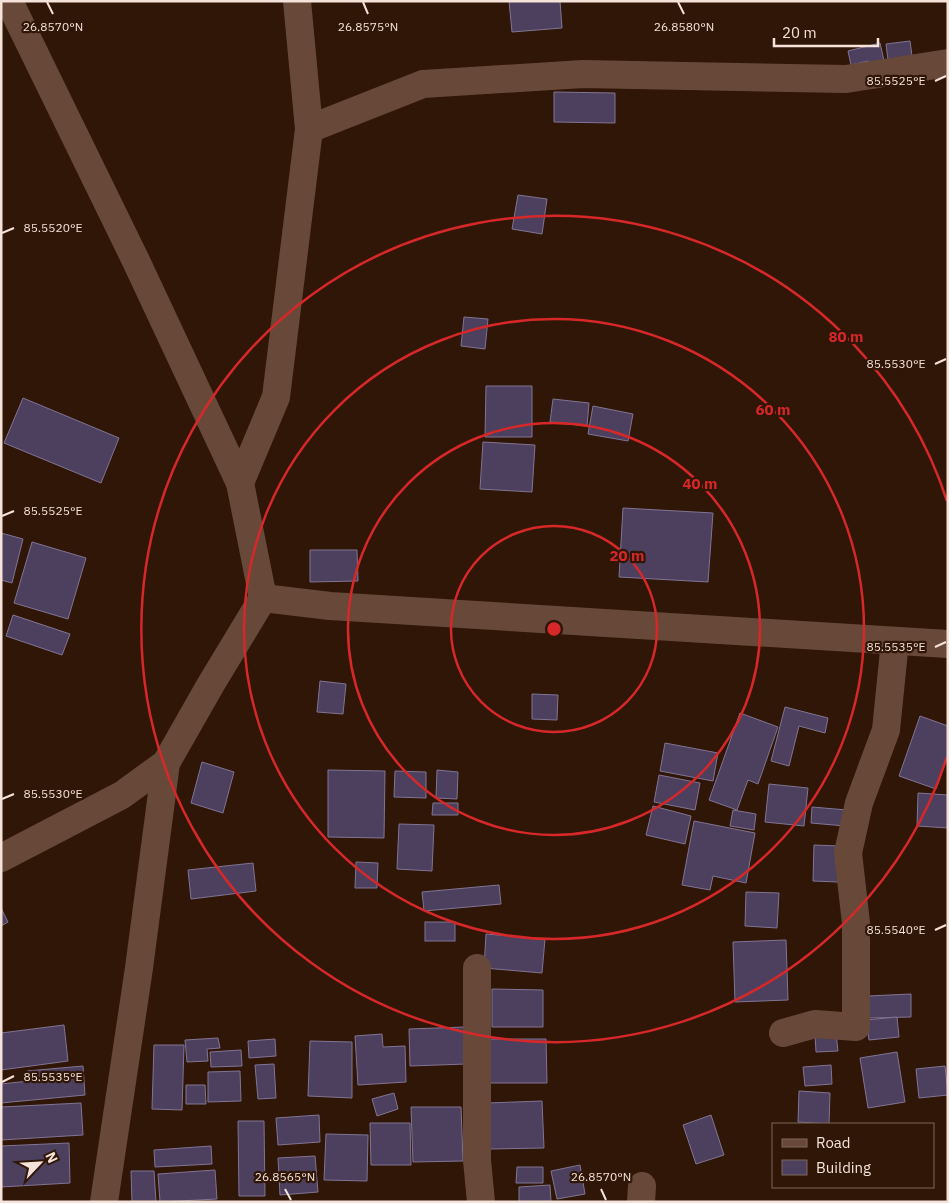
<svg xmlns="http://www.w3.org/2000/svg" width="949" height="1203" viewBox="0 0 949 1203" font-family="'IBM Plex Sans',sans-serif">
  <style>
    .building { fill: #4c405e; stroke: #817494 }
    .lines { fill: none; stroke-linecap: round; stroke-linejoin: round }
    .minor { stroke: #684939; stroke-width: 28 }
    .ticks { fill: none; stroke: #f5e2d9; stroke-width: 2 }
    .ring { fill: none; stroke: #d62828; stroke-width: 2.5 }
    .ticks-label { font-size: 12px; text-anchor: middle; fill: #f5e2d9; stroke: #301607; stroke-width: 4.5; stroke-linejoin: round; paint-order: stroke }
    .centre { fill: #d62828; stroke: #301607; stroke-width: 2.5 }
    .ring-label { font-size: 15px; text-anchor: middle; font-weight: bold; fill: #d62828; stroke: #301607; stroke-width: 4.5; stroke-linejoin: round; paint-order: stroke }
  </style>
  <rect width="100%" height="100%" fill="#301607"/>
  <g class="building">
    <polygon points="509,1 560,1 562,28 512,32"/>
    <polygon points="910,41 912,56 888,60 886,44"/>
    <polygon points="880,43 885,65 870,68 868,61 851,65 848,51"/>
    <polygon points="554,92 615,93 615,123 554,122"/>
    <polygon points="518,195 547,199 542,234 512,229"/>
    <polygon points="464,317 488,319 485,349 461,346"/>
    <polygon points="486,386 532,386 532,437 485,437"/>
    <polygon points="23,398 119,438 101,483 4,443"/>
    <polygon points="553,399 589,403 587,426 550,422"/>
    <polygon points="593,406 633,414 628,441 588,434"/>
    <polygon points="483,442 535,445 532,492 480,489"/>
    <polygon points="623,508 713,513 708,582 619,577"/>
    <polygon points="1,533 23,539 12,583 1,580"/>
    <polygon points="32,542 86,558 68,619 14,603"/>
    <polygon points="310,550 357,550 358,581 310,582"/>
    <polygon points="13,615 70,634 62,655 6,636"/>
    <polygon points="320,681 346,684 343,714 317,712"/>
    <polygon points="532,694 558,695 557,720 532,719"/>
    <polygon points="785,707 828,718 825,733 799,726 789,766 771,761"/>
    <polygon points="740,713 778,727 758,784 748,780 737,810 709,800"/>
    <polygon points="920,716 948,726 948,755 936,789 899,776"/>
    <polygon points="665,743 718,753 713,781 660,771"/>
    <polygon points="202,762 234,772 223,813 191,803"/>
    <polygon points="328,770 385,771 384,838 328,837"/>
    <polygon points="437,770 458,772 457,799 436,798"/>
    <polygon points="395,771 426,772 426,798 394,797"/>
    <polygon points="659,775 700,783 695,810 654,802"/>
    <polygon points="769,784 808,788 804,826 765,822"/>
    <polygon points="918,793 948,795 948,828 917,826"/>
    <polygon points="433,803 458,803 458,815 432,815"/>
    <polygon points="653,806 691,816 685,844 646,835"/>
    <polygon points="812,807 847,810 845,826 811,823"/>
    <polygon points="733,810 756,814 754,830 730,826"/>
    <polygon points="694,821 755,833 746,883 713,876 710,890 682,885"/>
    <polygon points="399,824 434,825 432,871 397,869"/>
    <polygon points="814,845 839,846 838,882 813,881"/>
    <polygon points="356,862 378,863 377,888 355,888"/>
    <polygon points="253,863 256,891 191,899 188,870"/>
    <polygon points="499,885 501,904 424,911 422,892"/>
    <polygon points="746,892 779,893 777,928 745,926"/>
    <polygon points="1,908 8,922 1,926"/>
    <rect x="425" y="922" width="30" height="19"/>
    <polygon points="486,934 545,939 542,973 484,968"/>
    <polygon points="786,940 788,1000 735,1002 733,942"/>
    <polygon points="492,989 543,990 543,1027 492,1027"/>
    <polygon points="911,994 911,1017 869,1018 868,996"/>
    <polygon points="897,1017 899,1037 869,1040 866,1020"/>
    <polygon points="64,1025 68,1061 1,1070 1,1033"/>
    <polygon points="465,1027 466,1064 410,1066 409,1029"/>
    <polygon points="836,1033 838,1051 816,1052 815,1035"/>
    <polygon points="382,1034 383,1047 405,1046 406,1082 358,1085 355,1036"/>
    <polygon points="218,1038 220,1048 207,1049 208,1061 187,1062 185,1040"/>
    <polygon points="275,1039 276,1056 249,1058 248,1041"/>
    <polygon points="488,1039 546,1039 547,1083 489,1083"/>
    <polygon points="310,1041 352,1042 352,1098 308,1096"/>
    <polygon points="154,1045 184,1045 182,1110 152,1109"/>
    <polygon points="241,1050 242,1066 211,1067 210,1052"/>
    <polygon points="897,1052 905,1102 868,1108 860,1058"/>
    <polygon points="274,1064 276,1098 258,1099 255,1065"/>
    <polygon points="831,1065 832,1084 805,1086 803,1067"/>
    <polygon points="83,1066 85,1095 1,1103 1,1084 29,1081 27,1071"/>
    <polygon points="945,1066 948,1095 919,1098 916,1069"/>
    <polygon points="240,1071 241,1101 208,1102 208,1072"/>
    <polygon points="186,1085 205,1085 206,1104 186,1104"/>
    <polygon points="799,1091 830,1093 829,1124 798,1122"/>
    <polygon points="394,1093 398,1109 377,1116 372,1099"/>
    <polygon points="542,1101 544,1148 490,1149 488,1103"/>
    <polygon points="81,1103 83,1135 1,1140 1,1107"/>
    <polygon points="411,1107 461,1107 463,1161 413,1162"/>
    <polygon points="319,1115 320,1142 278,1145 276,1118"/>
    <polygon points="711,1115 724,1155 696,1164 683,1125"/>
    <polygon points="238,1121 264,1121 265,1196 239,1196"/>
    <polygon points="370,1123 410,1123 411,1165 371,1165"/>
    <polygon points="326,1134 368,1135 367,1181 324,1180"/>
    <polygon points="69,1143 70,1183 1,1187 1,1146"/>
    <polygon points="211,1146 212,1164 155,1167 154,1150"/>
    <polygon points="315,1156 318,1192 280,1195 278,1158"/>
    <polygon points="580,1165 585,1194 557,1199 551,1171"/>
    <polygon points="517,1167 543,1167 543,1183 516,1183"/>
    <polygon points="215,1170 217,1199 160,1202 158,1174"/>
    <polygon points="131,1171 154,1171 156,1202 132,1202"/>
    <polygon points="550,1185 551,1202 519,1202 519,1187"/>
  </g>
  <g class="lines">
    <g class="minor">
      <polyline points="9,1 136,261 240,483 263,598"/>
      <polyline points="309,129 423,84 583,74 846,79 948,63"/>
      <polyline points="240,483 276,397 309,129 297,1"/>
      <polyline points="1,858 122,795 166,763 211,684 263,598 330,606 948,644"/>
      <polyline points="477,968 477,1160 481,1202"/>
      <polyline points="783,1033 815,1024 856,1027 856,923 848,853 859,803 886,730 895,641"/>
      <polyline points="104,1202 139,968 166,763"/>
      <polyline points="641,1202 642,1186"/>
    </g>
  </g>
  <path class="ticks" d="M47,2L53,14M363,2L368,14M678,2L684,14M935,81L946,76M2,233L14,228M935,364L946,359M2,516L14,511M935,647L946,642M2,799L14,794M935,930L946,925M2,1082L14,1076M285,1189L291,1200M601,1189L606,1200"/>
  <g class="ring">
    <circle cx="554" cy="629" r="103"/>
    <circle cx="554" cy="629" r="206"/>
    <circle cx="554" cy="629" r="310"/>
    <path d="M947 757A413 413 0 1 1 947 501"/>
  </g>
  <g class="ticks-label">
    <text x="53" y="31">26.8570°N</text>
    <text x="368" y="31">26.8575°N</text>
    <text x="684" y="31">26.8580°N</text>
    <text x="896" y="85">85.5525°E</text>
    <text x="53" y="232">85.5520°E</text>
    <text x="896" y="368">85.5530°E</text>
    <text x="53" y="515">85.5525°E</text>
    <text x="896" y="651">85.5535°E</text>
    <text x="53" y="798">85.5530°E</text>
    <text x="896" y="934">85.5540°E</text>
    <text x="53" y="1081">85.5535°E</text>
    <text x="285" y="1181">26.8565°N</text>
    <text x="601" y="1181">26.8570°N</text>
  </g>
  <circle cx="554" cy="629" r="8" class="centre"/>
  <g class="ring-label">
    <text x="846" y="342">80 m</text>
    <text x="773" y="415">60 m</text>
    <text x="700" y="489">40 m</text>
    <text x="627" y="561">20 m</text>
  </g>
  <rect width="949" height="1203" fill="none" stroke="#f5e2d9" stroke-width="5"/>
  <rect x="772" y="1123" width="162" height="65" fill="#301607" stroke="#7f685b"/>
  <rect x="782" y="1139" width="25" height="8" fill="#684939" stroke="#7f685b"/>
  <text x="816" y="1148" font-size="15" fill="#f5e2d9">Road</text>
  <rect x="782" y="1160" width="25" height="15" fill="#4c405e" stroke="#7f685b"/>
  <text x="816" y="1173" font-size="15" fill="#f5e2d9">Building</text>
  <g transform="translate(40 1163) rotate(65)" stroke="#301607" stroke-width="4" paint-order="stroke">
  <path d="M0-4L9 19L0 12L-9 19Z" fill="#f5e2d9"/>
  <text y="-8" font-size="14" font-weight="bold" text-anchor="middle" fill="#f5e2d9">N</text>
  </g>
  <path d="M774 38v8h104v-8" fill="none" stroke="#f5e2d9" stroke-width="2.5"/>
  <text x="782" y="38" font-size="15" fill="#f5e2d9" stroke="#301607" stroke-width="4" paint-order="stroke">20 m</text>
</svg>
